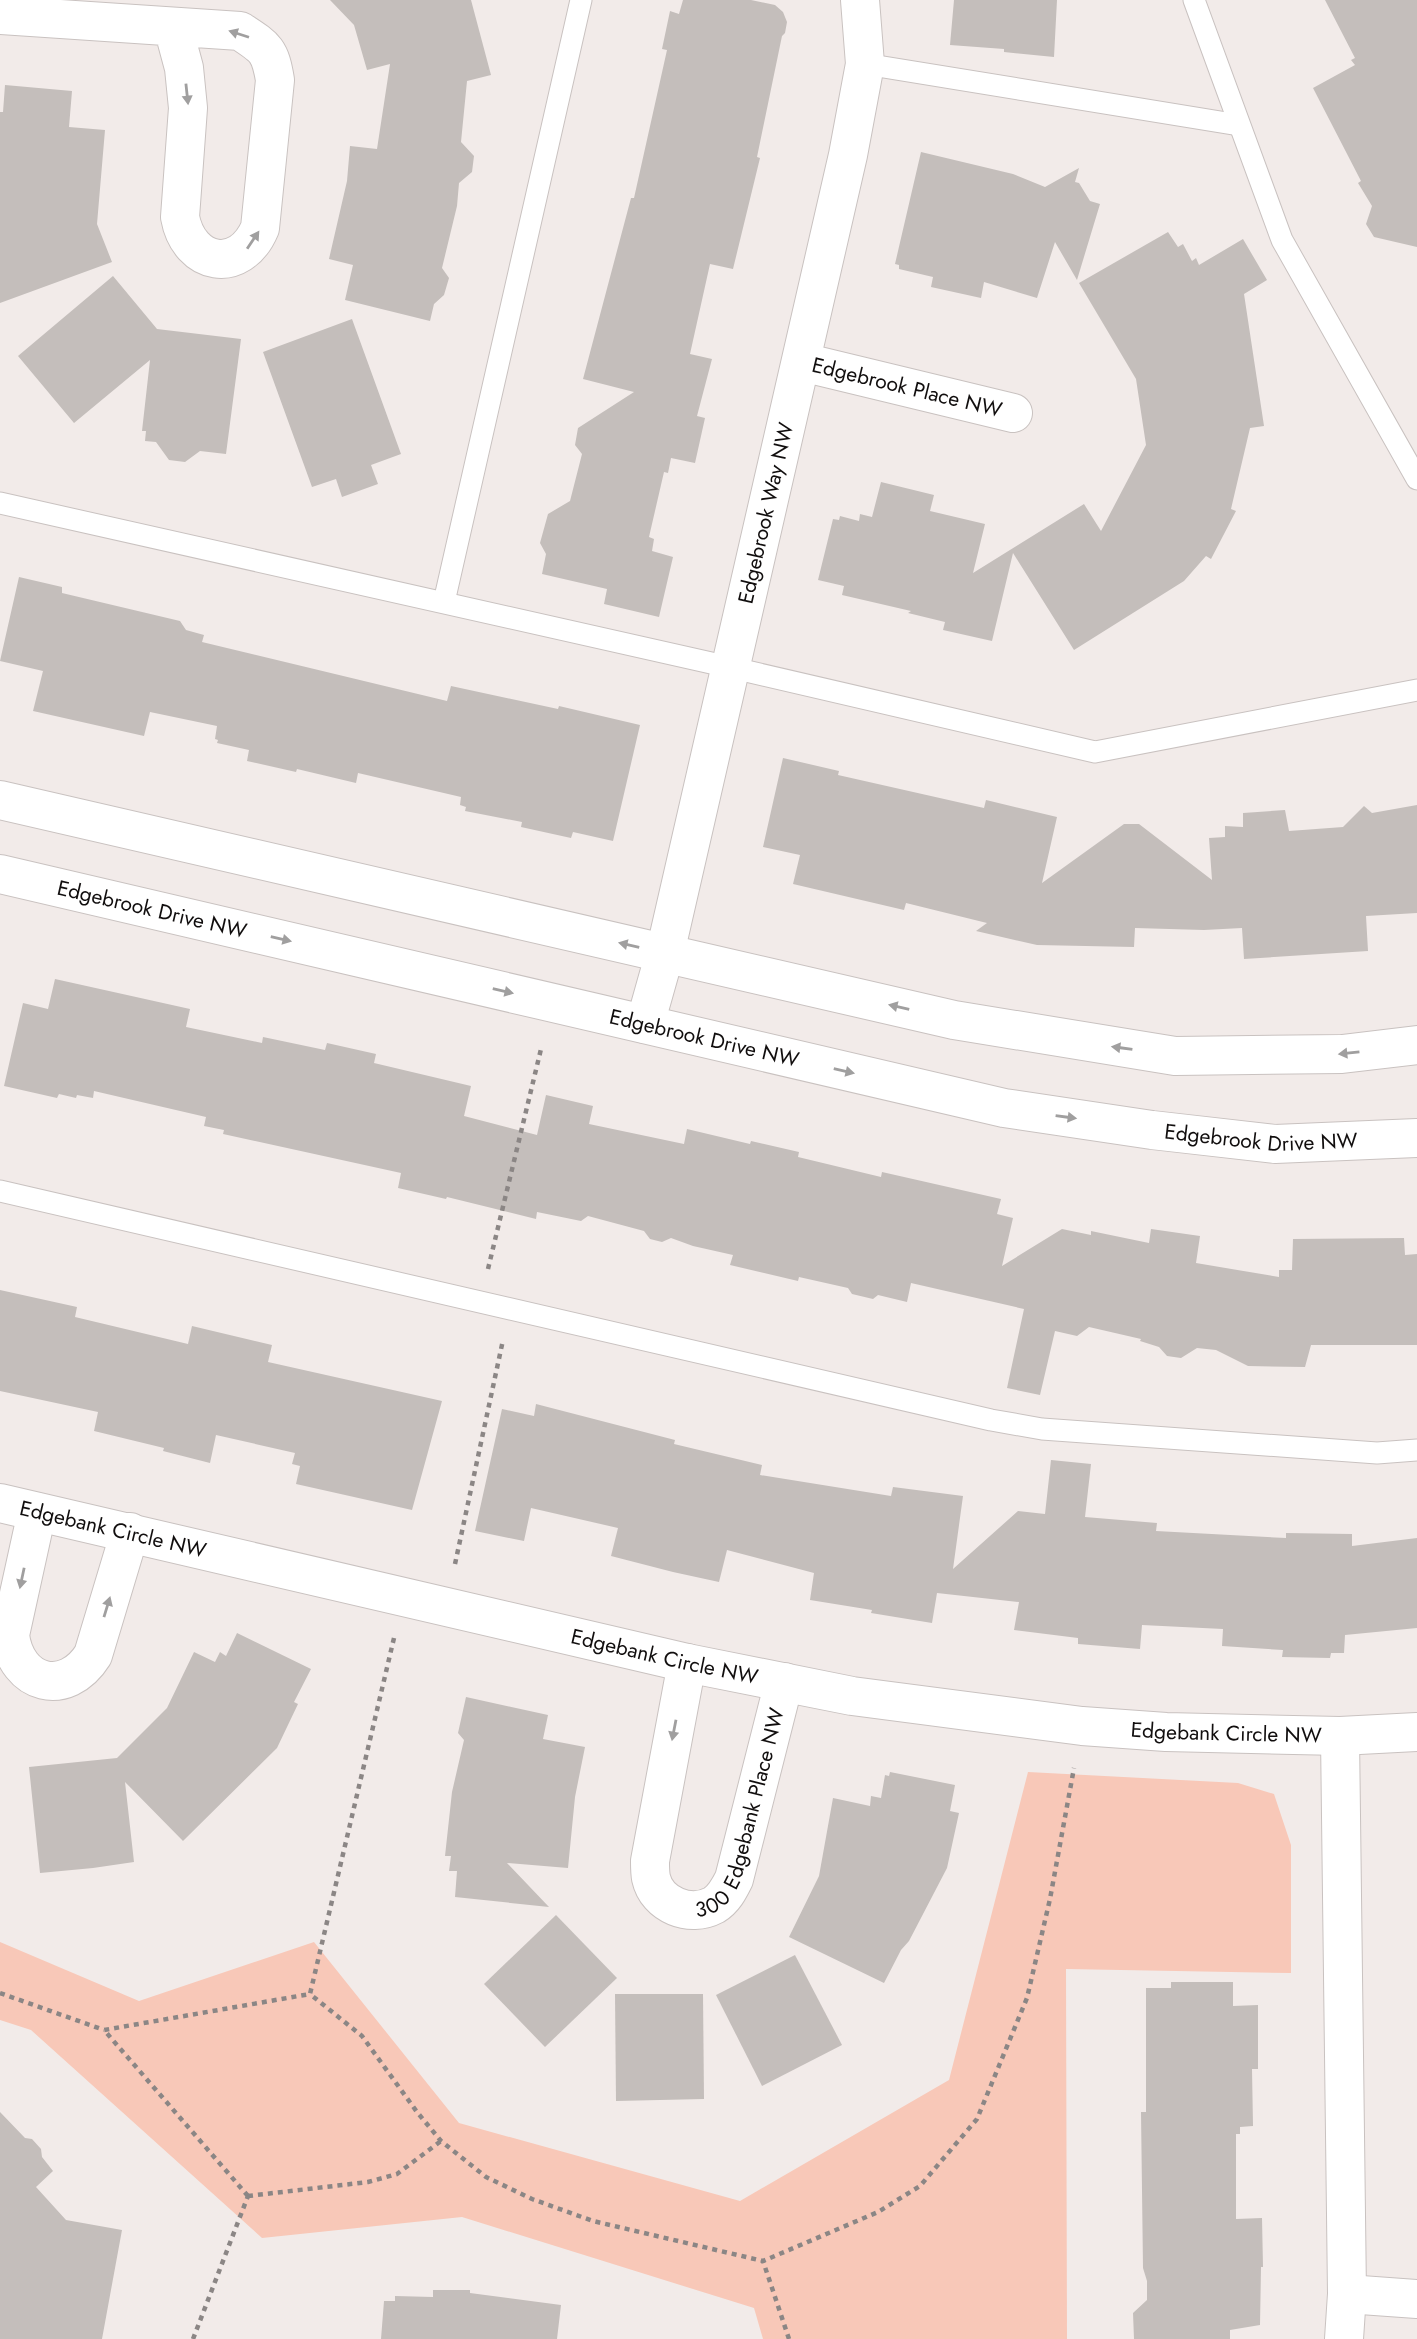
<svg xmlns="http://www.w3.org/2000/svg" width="1417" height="2339" viewBox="0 0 1417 2339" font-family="Jost,sans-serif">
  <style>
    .green { fill: #f8c8b8 }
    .building { fill: #c4bebb }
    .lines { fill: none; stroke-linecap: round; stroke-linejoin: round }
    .lane-casing { stroke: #c9c2c0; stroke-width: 23 }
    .street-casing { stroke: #c9c2c0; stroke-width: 40 }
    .secondary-casing { stroke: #c9c2c0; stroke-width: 40 }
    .path { stroke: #8b8685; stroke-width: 4.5; stroke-dasharray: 5 5; stroke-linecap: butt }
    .lane { stroke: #fff; stroke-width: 21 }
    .street { stroke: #fff; stroke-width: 38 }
    .secondary { stroke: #fff; stroke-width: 38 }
    .oneway { fill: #a09f9f }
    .labels { text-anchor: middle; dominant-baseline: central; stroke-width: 5; stroke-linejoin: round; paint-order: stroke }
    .street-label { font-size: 21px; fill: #110e0e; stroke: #f2ebe9 }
  </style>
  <rect width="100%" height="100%" fill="#f2ebe9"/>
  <polygon class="green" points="1028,1772 1238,1783 1274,1794 1291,1845 1291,1973 1066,1969 1067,2339 763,2339 754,2308 462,2217 262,2238 31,2030 0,2020 0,1942 139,2001 314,1942 459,2123 740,2201 949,2080"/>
  <g class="building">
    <polygon points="330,0 471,0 491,75 467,81 461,142 474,156 472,172 459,183 457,206 442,268 449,278 444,295 434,304 430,321 345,300 353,265 329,259 347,181 350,146 377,149 390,64 367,70 354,25"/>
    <polygon points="683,0 751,0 775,5 783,12 787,22 785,33 782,36 757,157 760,158 733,269 710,264 690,354 712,359 697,416 705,418 695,463 671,458 668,473 664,472 649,537 654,539 652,551 673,557 659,617 604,604 607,589 542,574 546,554 540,543 548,514 570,501 582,454 575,445 578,428 634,392 583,379 631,198 634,198 667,50 662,49 670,11 679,14"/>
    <polygon points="954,0 1057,0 1054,57 1004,52 1004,49 950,45"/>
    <polygon points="1325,0 1417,0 1417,247 1374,237 1366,224 1372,206 1358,183 1361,181 1313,88 1355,65 1351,60 1355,58"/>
    <polygon points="5,85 72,91 69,127 105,130 97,224 112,262 0,303 0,112 3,112"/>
    <polygon points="921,152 1013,174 1045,187 1079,168 1075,182 1079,183 1090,201 1100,204 1077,280 1055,242 1037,298 984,282 981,298 931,287 933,277 899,269 899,265 895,264"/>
    <polygon points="1168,232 1178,247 1183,244 1192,261 1196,258 1199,265 1243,239 1267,280 1244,294 1264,426 1250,428 1231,509 1236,511 1211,559 1206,556 1184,581 1074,650 1013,553 992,641 943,630 945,622 908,613 911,611 842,595 844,586 818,580 833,519 839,520 840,516 859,521 860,514 872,517 881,482 934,495 930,511 985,524 973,573 1084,504 1101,531 1146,445 1136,379 1079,283"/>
    <polygon points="113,276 157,329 241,339 226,454 200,451 185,462 169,460 156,442 145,441 146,431 142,431 150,360 74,423 18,356"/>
    <polygon points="352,319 401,454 371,465 378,484 342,497 336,479 312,487 263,352"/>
    <polygon points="19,577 62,587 62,593 180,621 186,630 204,635 202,642 447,701 451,686 558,709 559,706 640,725 613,841 573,832 571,838 521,827 522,822 465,811 466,807 460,805 461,797 358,773 356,783 297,769 296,772 247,761 249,750 217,743 218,740 215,739 217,726 150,712 144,736 33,711 43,671 0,661"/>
    <polygon points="783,758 839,771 838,775 984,808 986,800 1057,817 1042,883 1124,824 1139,824 1212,880 1209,838 1225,837 1225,826 1243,827 1243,813 1285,810 1289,831 1343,827 1364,806 1372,813 1417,805 1417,913 1366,916 1368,951 1244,959 1242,928 1204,930 1135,928 1134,947 1037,945 976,931 987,923 906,903 904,910 793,884 800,855 763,847"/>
    <polygon points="55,979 190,1009 186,1027 262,1043 263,1037 325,1050 327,1043 376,1054 374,1063 471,1086 464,1116 537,1135 546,1095 593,1106 589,1124 684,1144 687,1129 750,1144 751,1141 799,1152 798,1157 881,1177 882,1172 1001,1199 997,1214 1013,1218 1002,1266 1062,1229 1091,1235 1091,1231 1149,1243 1151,1229 1200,1236 1196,1263 1279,1277 1279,1270 1292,1270 1293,1239 1404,1238 1405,1255 1417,1254 1417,1345 1311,1345 1305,1367 1248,1366 1216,1350 1197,1348 1181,1358 1167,1356 1159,1347 1140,1341 1141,1339 1089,1327 1077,1336 1055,1331 1040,1395 1007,1388 1024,1309 911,1283 907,1302 878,1295 873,1299 852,1294 848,1288 799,1277 798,1281 730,1265 733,1255 693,1246 671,1238 662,1242 650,1239 644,1231 588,1216 581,1221 537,1212 536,1219 447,1197 446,1199 398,1188 401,1173 223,1134 224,1130 204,1126 206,1117 94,1091 93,1098 77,1095 76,1098 59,1094 57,1098 4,1086 23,1003 48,1009"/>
    <polygon points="0,1290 77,1307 75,1317 188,1344 192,1326 272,1345 268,1362 442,1401 412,1510 296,1484 300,1466 292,1464 295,1453 216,1435 210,1463 163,1451 164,1448 94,1431 98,1412 0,1391"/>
    <polygon points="536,1404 675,1440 674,1444 762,1465 760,1475 891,1496 893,1487 963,1496 953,1569 1018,1511 1045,1514 1051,1460 1091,1464 1085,1517 1157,1523 1156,1531 1286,1538 1286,1533 1352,1534 1352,1546 1417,1538 1417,1628 1345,1635 1344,1653 1331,1653 1330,1658 1282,1657 1283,1650 1222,1646 1223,1629 1142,1625 1140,1649 1078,1644 1078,1638 1014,1630 1019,1602 937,1593 932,1623 871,1613 872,1610 810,1600 814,1573 727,1550 719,1582 673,1572 611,1556 618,1528 531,1508 524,1541 475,1531 502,1409 534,1416"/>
    <polygon points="237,1633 311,1669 294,1702 298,1704 277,1748 183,1841 125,1782 134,1862 93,1868 40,1873 29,1767 117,1758 167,1708 194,1652 215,1662 220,1652 226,1656"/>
    <polygon points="466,1697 548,1715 543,1739 585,1747 575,1797 568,1868 507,1863 549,1907 455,1897 457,1871 449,1871 451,1856 445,1856 452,1792 464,1740 458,1733"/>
    <polygon points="890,1772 955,1785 950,1811 959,1813 947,1868 909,1941 901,1950 884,1983 789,1937 819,1876 833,1798 870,1806 871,1796 881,1798 885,1775 889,1776"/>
    <polygon points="556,1915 617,1978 545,2047 484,1984"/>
    <polygon points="795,1955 842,2045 762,2086 716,1995"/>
    <polygon points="1171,1982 1233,1982 1233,2006 1258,2005 1258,2069 1252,2069 1253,2126 1240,2127 1240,2134 1236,2134 1236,2219 1262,2218 1263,2267 1261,2267 1260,2325 1230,2330 1230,2339 1134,2339 1133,2313 1147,2300 1147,2281 1143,2268 1141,2112 1146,2112 1146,1988 1171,1988"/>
    <polygon points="615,1994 703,1994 704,2099 616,2101"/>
    <polygon points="0,2112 25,2138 32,2139 41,2149 42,2157 53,2171 36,2187 66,2220 122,2230 102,2339 0,2339"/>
    <polygon points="433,2290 470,2290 470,2293 561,2305 557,2339 381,2339 384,2301 395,2301 395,2296 433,2297"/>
  </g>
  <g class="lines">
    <g class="lane-casing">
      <g id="lane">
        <polyline points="1194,0 1282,240 1417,479"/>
        <polyline points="865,64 1239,125"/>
        <polyline points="0,503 729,667 1095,752 1417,690"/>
        <polyline points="444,602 581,0"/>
        <polyline points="0,1191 991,1420 1042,1429 1377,1453 1417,1450"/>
      </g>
    </g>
    <g class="street-casing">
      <g id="street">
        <path d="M0,15L240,31C266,48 270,50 275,80L260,228C240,275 189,266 180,217L188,108L184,68L173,27"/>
        <path id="s1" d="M802,362L1013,413"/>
        <path id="s2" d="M645,1024L665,953L848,155L865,64L860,0"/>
        <path id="s3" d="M0,1503L687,1663L852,1696L1082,1726L1166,1732L1340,1736L1417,1732"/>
        <path d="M37,1512L10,1635C16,1685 66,1698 93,1655L130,1532"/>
        <path id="s4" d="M687,1663L650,1861C650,1866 650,1873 651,1878C657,1905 690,1918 714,1905C724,1899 729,1889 734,1879L784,1682"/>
        <polyline points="1340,1736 1347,2294 1344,2339"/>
        <polyline points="1347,2294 1417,2299"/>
      </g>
    </g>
    <g class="secondary-casing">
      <g id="secondary">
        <polyline points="0,800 954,1020 1175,1056 1342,1054 1417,1045"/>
        <path id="s5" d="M0,874L1004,1108L1152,1130L1275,1144L1417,1138"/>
      </g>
    </g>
    <g class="path">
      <polyline points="488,1269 541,1049"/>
      <polyline points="455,1564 503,1340"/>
      <polyline points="394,1638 310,1994 362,2036 417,2112 441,2141 486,2177 532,2199 593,2221 763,2261"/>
      <polyline points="0,1993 104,2030"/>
      <polyline points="248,2196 104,2030 310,1994"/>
      <polyline points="248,2196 368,2182 397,2174 441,2141"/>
      <polyline points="193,2339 248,2196"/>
      <polyline points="789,2339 763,2261 878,2212 920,2186 977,2119 1027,1998 1050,1899 1074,1768"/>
    </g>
    <use href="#lane" class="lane"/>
    <use href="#street" class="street"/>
    <use href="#secondary" class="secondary"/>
  </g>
  <defs><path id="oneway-solid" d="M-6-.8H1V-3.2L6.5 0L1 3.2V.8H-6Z" transform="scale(1.75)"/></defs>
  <g class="oneway">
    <use href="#oneway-solid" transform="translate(239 34) rotate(-162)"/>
    <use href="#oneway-solid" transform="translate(187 94) rotate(84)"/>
    <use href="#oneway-solid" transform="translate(253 240) rotate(-56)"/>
    <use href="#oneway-solid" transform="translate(281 939) rotate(13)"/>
    <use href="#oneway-solid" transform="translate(629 945) rotate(-167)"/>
    <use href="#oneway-solid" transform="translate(503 991) rotate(13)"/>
    <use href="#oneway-solid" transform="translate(899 1007) rotate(-167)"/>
    <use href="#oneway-solid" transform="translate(1122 1048) rotate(-172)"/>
    <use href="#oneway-solid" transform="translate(1349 1053) rotate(174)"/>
    <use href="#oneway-solid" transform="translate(844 1071) rotate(13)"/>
    <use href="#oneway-solid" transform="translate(1066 1117) rotate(8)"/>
    <use href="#oneway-solid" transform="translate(22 1578) rotate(102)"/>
    <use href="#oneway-solid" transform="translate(107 1607) rotate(-73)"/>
    <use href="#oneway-solid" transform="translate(674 1730) rotate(101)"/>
  </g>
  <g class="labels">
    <g class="street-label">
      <text stroke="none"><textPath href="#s1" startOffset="108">Edgebrook Place NW</textPath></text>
      <text stroke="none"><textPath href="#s2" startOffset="525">Edgebrook Way NW</textPath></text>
      <text stroke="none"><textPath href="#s5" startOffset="156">Edgebrook Drive NW</textPath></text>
      <text stroke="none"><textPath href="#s5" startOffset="723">Edgebrook Drive NW</textPath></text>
      <text stroke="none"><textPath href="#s5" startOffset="1290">Edgebrook Drive NW</textPath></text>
      <text stroke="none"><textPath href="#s3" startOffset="116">Edgebank Circle NW</textPath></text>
      <text stroke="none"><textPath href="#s3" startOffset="682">Edgebank Circle NW</textPath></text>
      <text stroke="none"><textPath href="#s3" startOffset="1250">Edgebank Circle NW</textPath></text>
      <text stroke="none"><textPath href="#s4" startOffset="392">300 Edgebank Place NW</textPath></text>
    </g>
  </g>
</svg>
